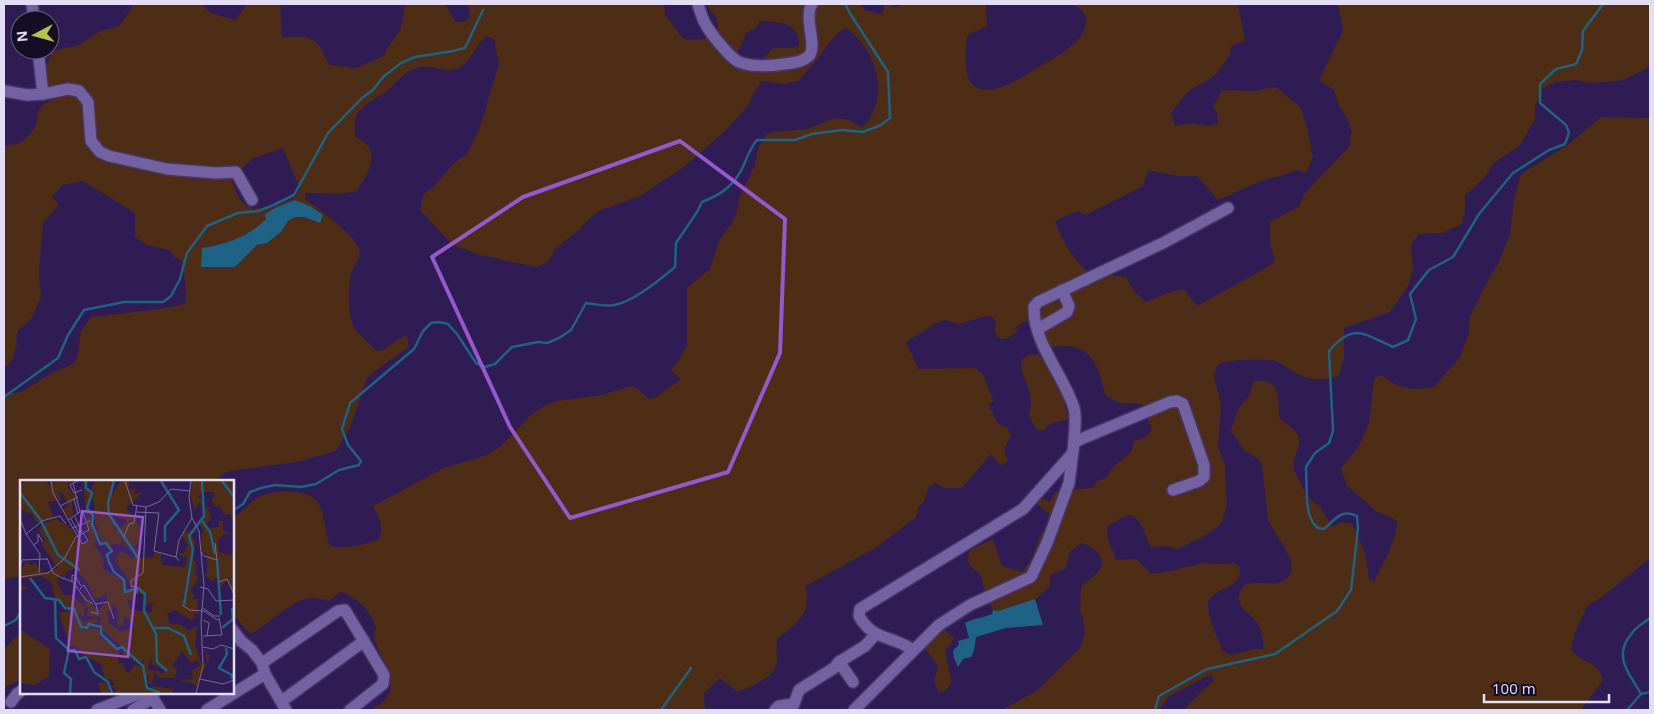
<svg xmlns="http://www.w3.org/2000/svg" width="1654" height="714" viewBox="0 0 1654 714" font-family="'Open Sans',sans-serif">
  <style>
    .green { fill: #4d2d15; fill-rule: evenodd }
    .water { fill: #1e6386 }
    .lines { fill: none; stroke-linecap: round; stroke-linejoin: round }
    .stream { stroke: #1e6386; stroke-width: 2.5 }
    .minor-casing { stroke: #493667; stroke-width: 14 }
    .minor { stroke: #7362a2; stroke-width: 11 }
    .marked { fill: none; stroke: #9558ce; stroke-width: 4; stroke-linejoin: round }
    .inset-river { fill: none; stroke: #1e6386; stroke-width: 2.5 }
    .inset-road { fill: none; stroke: #776997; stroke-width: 1 }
    .view { fill: #9558ce; fill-opacity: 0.15; stroke: #9558ce; stroke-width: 2.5 }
    .inset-edge { fill: none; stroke: #e3ddfa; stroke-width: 2.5 }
  </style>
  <rect width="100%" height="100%" fill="#2f1c55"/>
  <g class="green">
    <path d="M134,4H202L210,13L236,20L247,4H280L282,37C295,37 312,34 320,47C324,53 325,59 330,65L356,68L384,56L386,50L400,31L406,4H445L456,22H463L469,19V4H664L665,14L683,39C696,40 723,42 717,20C715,14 709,9 706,4H860L865,10L882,15L885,4H890L893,7L910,4H983L986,5L987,26L967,35C959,97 982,102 1031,72C1047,61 1069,52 1081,36C1085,30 1086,24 1086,18L1083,11L1074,4H1238L1245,41L1232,45L1229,56L1217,73L1209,80L1188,91L1171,113L1175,126L1191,123L1208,126L1218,124L1217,113L1213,107L1222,90L1254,91L1276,87L1301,108L1306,124L1313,157L1306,173L1296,170L1281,176L1266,179L1218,200L1197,176H1178L1153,171H1148L1143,186L1085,215L1077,211L1055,221C1065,248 1074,258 1094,279L1111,275L1126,277L1134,291L1146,302L1173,291L1184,289L1197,306L1271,265L1275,260L1270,244V222L1299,207L1305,193L1349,147L1352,131L1346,116L1339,106L1334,90L1319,80L1343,31L1338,4H1650V67L1625,79L1618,81L1593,83L1576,80L1556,82L1543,88L1535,106V119L1520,145L1494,163L1484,178L1465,196V210L1462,224L1443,233L1418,234L1411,247L1413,269L1408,286L1390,312L1344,328V358L1339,375C1332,380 1314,380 1305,377C1295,374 1285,365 1275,361C1265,358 1227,360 1218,364L1214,376L1221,405L1218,447L1225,464L1227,506L1221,524L1206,535L1178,549L1167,546L1151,547C1146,539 1140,514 1130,515C1123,516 1114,523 1108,526C1104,540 1113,547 1116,560L1136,559L1152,574L1166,572L1203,563L1219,564L1234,563L1240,567C1243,593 1209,585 1208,606C1208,620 1218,637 1222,651L1231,655L1254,649H1264C1263,640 1262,630 1257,623C1252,613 1236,609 1239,595C1244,570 1276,594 1289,576C1300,561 1273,533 1268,520L1262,465L1258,459L1245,451L1231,431L1238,409L1249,396L1254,381C1285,379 1276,400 1280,419C1309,440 1298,438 1293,467L1306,495L1320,507L1332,527L1341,522L1352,524C1363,545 1367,555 1369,580L1374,581C1384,562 1395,544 1397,522L1391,517L1377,512L1347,486L1341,469L1359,446L1369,423L1374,378L1382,375C1397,389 1414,391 1434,387L1460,357L1469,333L1470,316L1489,278L1498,264L1510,234L1514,199L1521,174L1569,144L1601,117L1650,118V558L1602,597L1587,606L1574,635L1571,650C1575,653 1579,658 1584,660C1594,665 1600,668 1603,680L1582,709L1185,710L1190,703L1214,680L1211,674L1168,697L1159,710H1002L1038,690L1080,648L1085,633L1083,618L1080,611L1081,587C1086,582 1097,574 1100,569C1107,554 1092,547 1081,543L1070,552L1065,569L1050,575V586L1036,599L998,611L993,610L986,595L980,574C969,564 965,567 970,550L993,539L1002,566L1022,572L1032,559L1039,538L1048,525L1049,514L1036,503L1043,499L1050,502L1056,491C1070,489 1082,490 1095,487V482L1107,477L1112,468L1131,452L1134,441L1145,437L1152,430L1142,404L1119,403L1106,396C1100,376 1097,354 1075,347C1068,345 1057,347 1050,347L1030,319L1016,327L1018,331L1008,338L1001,339C994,334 994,329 996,321L991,316L979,318L959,324L946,320L936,323L906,342L918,369L975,368L982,373L994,401L988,404L998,424L1007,427L1011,435L1004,450L1008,461L1000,465L991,454L962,488H944L936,483L929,486L924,502L919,506L916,517L877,547L806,586C806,592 808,601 806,606C803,621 788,630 777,639C776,646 777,653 777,660C777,678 752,685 738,692L720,678L704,693L705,708L702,710H372C376,706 384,702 387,697C402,670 366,647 376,628C372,611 357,597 340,592L329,601C323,600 316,597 310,598C290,601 269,624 251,634L245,629L233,613V517C242,513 248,504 257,498C272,489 310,487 319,504C325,517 325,532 330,546C347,549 362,545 378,540C385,528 379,518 373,506L444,468L487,455L500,447L531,415L544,406L557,401L602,395L632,386L638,389L649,399L655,398L681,379L671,370L680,359L687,345V288L710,269L720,239L730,226L737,213L739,199L755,165L758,148L766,135L772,132L807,129L835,118L849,120L861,127C868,123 870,119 873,112C886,82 872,46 846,28C833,34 827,47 819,57C812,66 804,73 798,81L784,84L762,81L752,96L750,103L729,127L685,166L640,196L599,211L588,220L579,230L555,249L548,262L536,267L481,255L453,245L420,210L423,195L434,186L454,163L467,154L480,127L499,64L494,39L487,36C475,44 470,65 456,69C444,73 433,65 422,67C405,69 397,83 384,93C374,100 361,105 356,117C354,123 355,130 355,136C359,139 364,142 368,146C378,158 364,180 357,191L340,194L306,193L305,199C319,209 352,232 359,248C362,257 356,261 353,269C347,283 347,315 355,329C361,337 370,344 377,351C389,350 395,339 407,335L409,347L383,365L367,378L351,425L336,451L296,462L230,471L224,473L215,481L21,482V576L4,579V394L22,392L53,372L69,366L75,362L78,354L81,331L91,317L160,309L185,304C188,296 184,269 181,260L174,257L169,250L147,245L135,237V213L83,181L62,185L52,197L59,205L43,223L39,272L41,297L31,319L19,329L16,336L17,344L12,360L4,368V146L21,143C25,138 31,134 34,128C40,117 34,107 49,102L46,68L52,51L79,45L99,32L120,25ZM760,21C780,22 799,22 799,46L792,48H773L761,61L744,59L738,52L746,33L756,28ZM283,148L300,189L295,197L264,211L258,207L254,209C237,202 237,194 231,178L253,158ZM295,200L310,206L323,215L319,223L304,217H295L288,221L281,232L267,243L257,245L235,267L202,248C227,244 260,236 270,211Z"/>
    <polygon points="1043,354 1061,393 1069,419 1050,424 1043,431 1036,429 1029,415 1031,403 1028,388 1022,371 1021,361 1028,355"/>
    <polygon points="945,630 954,638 946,650 946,658 952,682 946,691 939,692 934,682 938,666 924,647 930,640"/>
    <polygon points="21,632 21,679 4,688 4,649"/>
  </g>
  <g class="water">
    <path d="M295,200L310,206L323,215L320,223L304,217H295L288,221L281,232L267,243L257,245L235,267H201L202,248C227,244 248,237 266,219L265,214L277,207Z"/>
    <path d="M1035,599L1043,625L1006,628L976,637L974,651L971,657L963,659L958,667L954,658L953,651L959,644L958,641L969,638L965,623C974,618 983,618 992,614L993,610L998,611Z"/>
  </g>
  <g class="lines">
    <g class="stream">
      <polyline points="4,397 58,358 68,335 84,310 124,302 163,302 171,296 180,279 187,253 207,226 238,213 258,211 269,207 294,195 328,133 362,98 373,90 383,77 401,63 415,57 453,51 465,48 483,10"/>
      <path d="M232,511L243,504L250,492L261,488L275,485L301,487L316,484L339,470L359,465L361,461L348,445L342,429L350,403L414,349L423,331L431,323L439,322L448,324L457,334L476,363L485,367L495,364L512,347L538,342L547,343L559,338L571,330L586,303C595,304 605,307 614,305C634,302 660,279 675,267L676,243L697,212L702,202C717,196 730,189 739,174C746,163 748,150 757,140H795L812,134L842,130L863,132L881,125L890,118L888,72L851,15L845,4"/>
      <polyline points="4,626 16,620 21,611"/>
      <path d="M1641,694C1629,673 1612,656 1632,633C1636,627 1644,623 1650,618"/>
      <polyline points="661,710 691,668"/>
      <path d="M1155,710L1159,696L1207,669L1275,654L1337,611L1351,590L1358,528L1357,516C1341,508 1335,520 1324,529L1318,528L1313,523L1309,514L1307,503L1306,467L1315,453L1329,443L1333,431L1329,351C1353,322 1364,334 1393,347L1408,340L1416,319L1410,294L1429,270L1453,257L1479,214L1513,173L1549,150L1565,144L1569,133L1566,125L1540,103V84L1556,69L1576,64L1582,50L1583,31L1603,4"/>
      <polyline points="1627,710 1641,694 1650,692"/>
    </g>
    <g class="minor-casing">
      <g id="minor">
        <polyline points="32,4 34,20"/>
        <path d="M698,4C700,11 702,19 706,25C711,34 730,58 739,62C751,67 771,66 784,64C793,63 802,62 809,56C818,46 803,18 812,4"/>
        <polyline points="38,50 43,94"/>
        <polyline points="4,91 27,95 43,94 68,89 79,91 88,102 91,141 100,152 109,156 167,169 216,173 236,172 252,200"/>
        <polyline points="1038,329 1067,312 1069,306 1062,290"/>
        <path d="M1074,443C1074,432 1077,420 1074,408C1063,374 1033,343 1034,307L1038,302L1163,243L1228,208"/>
        <polyline points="232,629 241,641 252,650 262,663 265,674 286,710"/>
        <path d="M913,650C892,635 873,641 859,616L860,609L1023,509L1072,454"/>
        <polyline points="839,662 853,682"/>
        <polyline points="262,663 338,611 345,610 384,675 383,684 350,710"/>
        <polyline points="150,693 160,710"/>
        <polyline points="282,701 364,641"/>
        <polyline points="11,702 17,694 21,691"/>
        <polyline points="97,710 141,693"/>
        <polyline points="133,710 153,698"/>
        <polyline points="207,710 265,674"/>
        <polyline points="775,710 779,706 794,704 799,690 834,668 839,662 865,646 876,634"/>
        <polyline points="854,710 939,625 970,605 1031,577 1047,543 1069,483 1074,443 1081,439 1170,402 1177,401 1183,404 1204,465 1204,477 1199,481 1173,490"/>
      </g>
    </g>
    <use href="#minor" class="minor"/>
  </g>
  <path class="marked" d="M680,141L785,219L780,353L728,472L570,518L510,427L432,257L523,197Z"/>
  <g transform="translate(20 480)">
    <rect width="214" height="214" fill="#2f1c55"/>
    <path d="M5,1H26L29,5L34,1H54L47,4L52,14L58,16L52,20L53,35L49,37L43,31L48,25L42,12L39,13L41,20L28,22L34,38L16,42L11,32L8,34L0,27V6ZM63,1H67L65,6L70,12L75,1H94L92,16L100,1H109V10L117,8L113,14L123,12L106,28L122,49L121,60L114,67L119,72L117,77L133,78L135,71L141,74L142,85L164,87L168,77L160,76L159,72L163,74L168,65L162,57L164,52L178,51L171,55L175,61L173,80L176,82L175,87L178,84L175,92L179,98L170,111L174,115L173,119H178L177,132L180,134H173L175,138L170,140L155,130L147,134L150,144L162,145L169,151L177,145L175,163L182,186L187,182L185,171L190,176L176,207L172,203L160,200L173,199L172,190L180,186L178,180L171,183L162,171L152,186L157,189L155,198H139L135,194L137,189L141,194L146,191L132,184L131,177L128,190L135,191L132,204L128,203L129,195L124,200L129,209L135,206L151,209L154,207L152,213H96L95,207L91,208L93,213H81L78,202L85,203L89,207L94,205L92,200L85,199L81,184L62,174L56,166L49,165L39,133L50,130L55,133L35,117L31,102L22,96L0,99L2,106L8,108L0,112V90L7,81L9,85L16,84L23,93L38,88L22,65L25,60L19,50L22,44L36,39L51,48L60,64L69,61ZM69,18L74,22L75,42L82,62L90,69L92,64L99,65L103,61L104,66H110L113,71L115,79L101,71L95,80L109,101L111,110H105L104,101L83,89L84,80L74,64L79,56L66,29ZM89,34L106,40L107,43L95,50V42ZM54,89L66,100L75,119L82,117L86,111L87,122L78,130L65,119L68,115L62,116L66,125L59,123L53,115H44L37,103L38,97L42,95L45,98V92ZM115,112L128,116L123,127L133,122L131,133L110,129L107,119L114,121ZM95,125L98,133L97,146L104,145L103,136L112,142L114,150L99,151L89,143L87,132ZM68,126L67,136L81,137L79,147L102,167L104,180L108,177L118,183L124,180L123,188L115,184L109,193L106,192L103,183L98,184L99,172L95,165L80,158L79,150L71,147L66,151L62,149L79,141L75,138L63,142L62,137L57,138L60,134L64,137V130ZM173,1H214V43L210,34H203L200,26L195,27L191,19L195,16L193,12H182L178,17L183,20L184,32L186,26L191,28L188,29L191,39L185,44L186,48L198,47L199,41H203V51L214,55L205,54L198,59L199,72L211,75L214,70V113L207,100L201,107L196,97L192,101L184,95L187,94V74L181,70V54L184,52L179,44L183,34L180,22L175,29L170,16ZM0,149L30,169L29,196L15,205L0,203Z" fill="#4d2d15" fill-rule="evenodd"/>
    <path class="inset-river" d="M66,1V8L72,13L67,28L73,36L72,44L80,64L86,63L92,71L87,75L89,82L94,92L104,100L105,112L118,108L125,114L124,131L136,154L137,182L147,191M94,1L88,23L89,34L118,78M141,1L159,30L145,46V62M202,1L214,17M0,13L20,39L38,75L60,90M181,39L190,52L195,74M197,80L201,135M10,98L25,118L39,120L45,128L54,129L61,147L67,148L69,144L81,147V154L97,169L102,167L123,186L127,208L140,213M35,120L36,158L49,170L44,193L51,199L50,213M164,125L173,69L169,56L184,36L182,1M134,148H148L164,156L171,175M202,148L213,139L212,128M206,168L207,174L199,188L212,195V199M50,170H55L59,179L66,177L74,192L88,202L92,213"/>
    <path class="inset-road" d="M31,1L33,13L62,64L68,61L64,54M105,1L113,25L126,27L139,22L151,9L170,11M171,1L169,17L172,38L179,51L184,105L181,142L183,186L176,213M53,3L50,5L54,13L62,10M54,19L58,34M40,26L58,17M116,32L139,33L134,71L156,77M55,37L63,54M0,39L6,54L20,74L19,93M51,39L60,55M48,40L60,32L53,3L58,1M53,48L70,41M6,54L22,41L40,36L46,44M104,57L109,44L114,43L117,25M13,65L18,62V54L23,62M181,72L184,76L197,80L195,63M27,78L33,93L44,99M159,81L156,77L159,60L172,38M0,89L2,80L27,79M0,97L28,93L44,79L56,57L69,50L63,32M43,98L53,102L65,119L73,124M52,101V95L55,96L61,106M199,102L207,99L214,114M180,107L188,109L196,121L214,120M60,109L64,105L76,125L78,134L71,132M117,114V107L111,106V101L123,93L126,27M76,124L88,122L94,139M162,125L170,130L184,131L197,140M183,128L194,136H200M183,140L189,143L187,156M183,156L202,155L199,138L197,140M183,167L193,169L201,165L214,169M180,199L203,204L214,200"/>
    <path class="view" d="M62,31L123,37L108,177L48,171Z"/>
    <rect width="214" height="214" class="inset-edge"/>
  </g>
  <rect width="1654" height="714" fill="none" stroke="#e3ddfa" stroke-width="10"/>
  <g transform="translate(35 35) rotate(264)"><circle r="24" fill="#150d26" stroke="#67607b"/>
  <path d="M0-4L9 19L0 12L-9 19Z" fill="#b5c249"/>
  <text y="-8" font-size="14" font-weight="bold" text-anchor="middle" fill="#e3ddfa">N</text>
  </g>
  <path d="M1484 694v8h125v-8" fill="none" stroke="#e3ddfa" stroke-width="2.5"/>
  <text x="1492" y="694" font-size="15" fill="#e3ddfa" stroke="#150d26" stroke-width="4" paint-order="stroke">100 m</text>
</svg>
